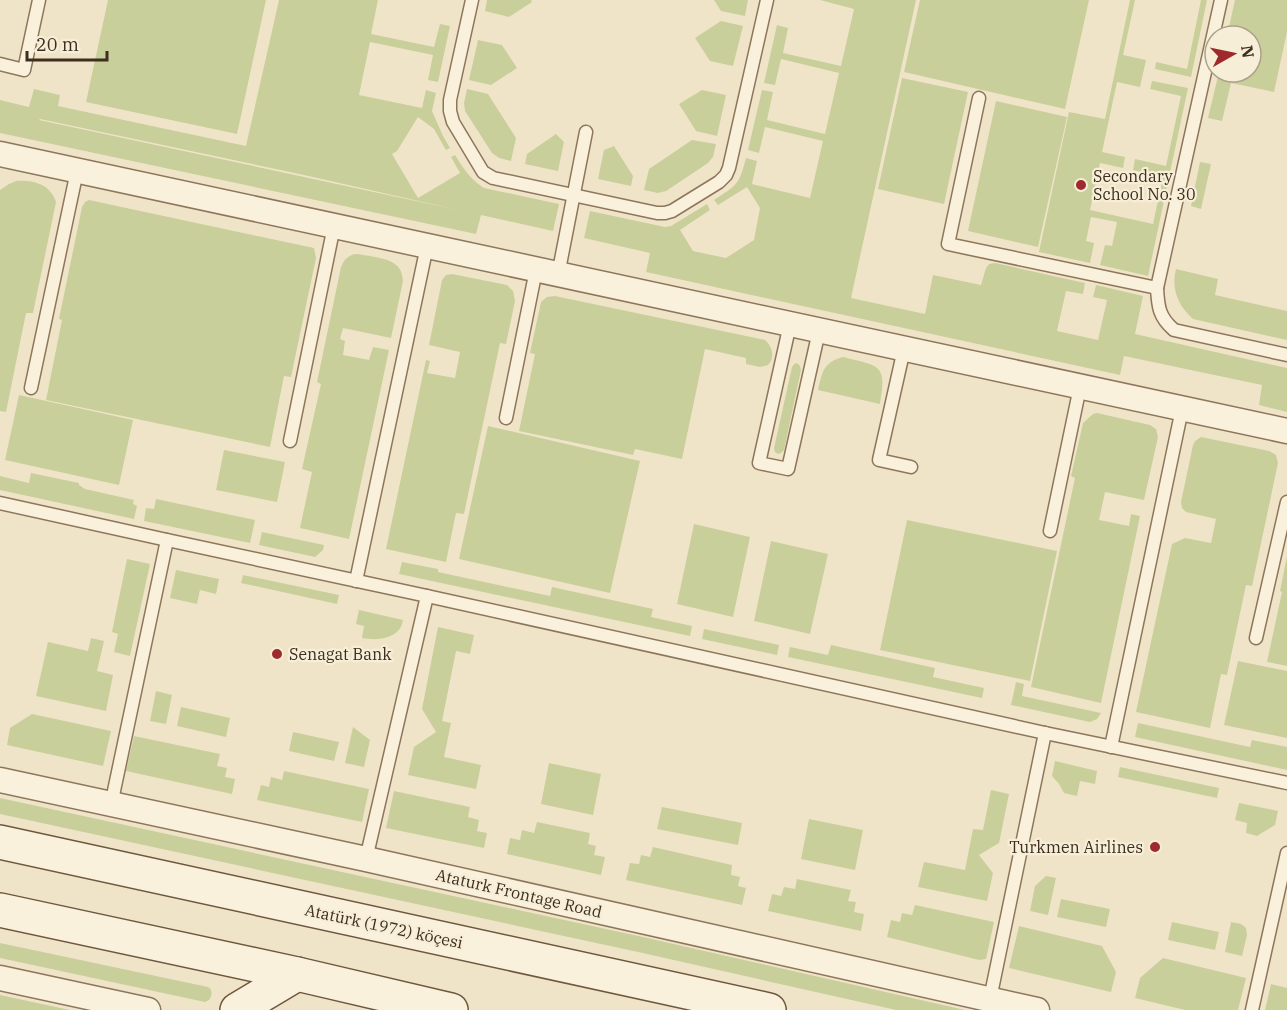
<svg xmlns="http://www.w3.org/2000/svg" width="1287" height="1010" viewBox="0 0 1287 1010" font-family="'IBM Plex Serif',serif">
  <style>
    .green { fill: #c9cf9b; fill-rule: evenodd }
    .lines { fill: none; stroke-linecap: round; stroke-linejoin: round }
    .lane-casing { stroke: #8d765c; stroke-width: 15 }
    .street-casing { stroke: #8d765c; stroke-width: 27 }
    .secondary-casing { stroke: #6f573f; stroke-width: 36 }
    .lane { stroke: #faf1dc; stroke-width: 12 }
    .street { stroke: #faf1dc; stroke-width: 24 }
    .secondary { stroke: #faf1dc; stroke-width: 33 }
    .poi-dot { fill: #9e2a2b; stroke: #f7eed8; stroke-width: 2 }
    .labels { text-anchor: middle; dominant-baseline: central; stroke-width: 4.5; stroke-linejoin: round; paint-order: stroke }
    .poi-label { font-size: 16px; fill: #3d2e20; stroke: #f7eed8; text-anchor: start }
    .street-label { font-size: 16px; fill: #3d2e20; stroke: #f7eed8 }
  </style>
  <rect width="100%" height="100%" fill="#f0e4c8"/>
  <g class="green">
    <polygon points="108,0 266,0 237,134 86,102"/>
    <path d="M279,0H378L371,34L434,47L440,24L450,26L438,82L428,80L433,55L370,42L359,95L422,108L426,90L436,93L432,111L443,136L450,148L446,150L434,129L418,117L397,151L392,154L418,198L460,173L451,157L455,155C463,168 471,180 484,188L559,204L553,231L481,215L476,234L0,133V100L29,107L34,89L60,95L58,106L246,146ZM40,119L304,175L458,210L39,120Z"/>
    <polygon points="487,0 531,0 532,2 509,17 485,11"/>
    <polygon points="714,0 748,0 745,16 721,11"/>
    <path d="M820,0H916L851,298L925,314L933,275L981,285L986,268L989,264L995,263L1085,283L1083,294L1066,291L1057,331L1098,340L1107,300L1093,297L1096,285L1143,296L1135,334L1287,368V412L1259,405L1262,385L1124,356L1120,375L646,272L650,253L584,238L590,211L665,227L671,226L707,204L710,210L680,230L693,251L726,258L754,240L760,208L747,187L718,205L714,200C737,185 739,185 746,158L757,161L752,184L810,198L823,141L765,127L759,153L748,150L762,90L773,92L767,120L825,134L839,73L781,59L775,85L764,83L777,25L788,28L783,53L841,66L854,9Z"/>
    <polygon points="920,0 1089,0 1065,109 904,72"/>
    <polygon points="1130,0 1135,0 1123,55 1146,60 1140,87 1117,82 1102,152 1125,157 1123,168 1100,163 1090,210 1153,224 1163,177 1133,170 1135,159 1166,166 1181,96 1150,89 1152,81 1188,88 1148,276 1100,265 1105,245 1112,246 1117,222 1091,217 1086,241 1094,243 1090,263 1039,252 1069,112 1105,119"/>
    <polygon points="1201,0 1207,0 1191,77 1155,69 1156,62 1187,69"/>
    <polygon points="1235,0 1287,0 1287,32 1274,92 1231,83 1222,121 1208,118 1219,72 1251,72 1251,36 1227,36"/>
    <polygon points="721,21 743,26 733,66 710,61 695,38"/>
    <polygon points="478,40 502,45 517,68 491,85 469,80"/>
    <polygon points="902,78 968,92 944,204 878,189"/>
    <polygon points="467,89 488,94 516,138 511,161 499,158 492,153 465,111 464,103"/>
    <polygon points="702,90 726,95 717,136 696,131 679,104"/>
    <polygon points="996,101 1067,117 1038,247 968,231"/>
    <polygon points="556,134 564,142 558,171 525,164 527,154"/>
    <polygon points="692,140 716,144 713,157 708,163 666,191 658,193 644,190 649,169"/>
    <polygon points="614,146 633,176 631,186 598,179 604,150"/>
    <polygon points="1200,162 1211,164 1201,209 1191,206"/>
    <path d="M16,181C34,180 50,184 56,202L33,313H26L6,412L0,411V190L9,184Z"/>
    <polygon points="89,200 314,248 316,258 291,377 284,376 270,447 46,400 62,320 59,319 82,207 85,202"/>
    <path d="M355,254C362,254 368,256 375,257C390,260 402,263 403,281L391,338L343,328L340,339L345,341L343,355L369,360L373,347L389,350L349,539L300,528L312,472L302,469L321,384L317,382L341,267C344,260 347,256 355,254Z"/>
    <path d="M1176,269L1218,279L1215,295L1287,311V340L1193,319C1178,306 1171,289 1176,269Z"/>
    <polygon points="452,274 507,285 513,291 515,301 506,344 500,343 464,514 456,513 446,562 386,549 426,360 430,361 427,373 455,378 460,352 429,345 442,280 446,275"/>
    <path d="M555,296L765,340C773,347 775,358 768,365L760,367L746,364V358L705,349L682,459L635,449L633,455L519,431L535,354L530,353L541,302L547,297Z"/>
    <path d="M843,357C878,366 888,363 880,404L818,390C822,373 823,362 843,357Z"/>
    <polygon points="797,363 800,366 801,370 784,450 781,453 778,454 775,452 774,448 792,367 794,364"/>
    <polygon points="19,395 133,420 119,485 5,460"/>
    <polygon points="1097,413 1150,425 1156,429 1158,437 1144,500 1105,492 1099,520 1129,526 1131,514 1140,516 1101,703 1031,687 1075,478 1071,476 1083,423 1093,414"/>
    <polygon points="488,426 640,461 610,593 459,559"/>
    <polygon points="1201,437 1269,451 1276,455 1278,463 1252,586 1246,585 1227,675 1221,674 1210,728 1136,712 1172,544 1185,538 1211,543 1216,519 1186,512 1182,508 1181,502 1193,445 1195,441"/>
    <polygon points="224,450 285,462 277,502 216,490"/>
    <polygon points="31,473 79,483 79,485 85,489 134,500 133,504 137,506 134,519 0,490 0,476 29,483"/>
    <polygon points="156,499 255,520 250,543 144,521 146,508 154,509"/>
    <polygon points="907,520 1057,551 1030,681 880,650"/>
    <polygon points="694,524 750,537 733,617 677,604"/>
    <polygon points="262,532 324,545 323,550 315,557 259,545"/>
    <polygon points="771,541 828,554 810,634 754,621"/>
    <polygon points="1287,556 1287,666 1267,662 1282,592 1280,591"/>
    <polygon points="127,559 150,564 130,656 114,652 118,634 112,632"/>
    <polygon points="402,562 438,569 438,572 550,596 552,587 653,609 651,617 692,626 690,636 399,574"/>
    <polygon points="176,570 219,579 216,594 200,590 197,604 170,598"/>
    <polygon points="243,575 339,595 337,604 241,583"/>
    <path d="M359,610L403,620C400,639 378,641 362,638L364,626L356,624Z"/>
    <polygon points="438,627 474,635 470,654 456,651 442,721 451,723 444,757 481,765 476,789 408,775 414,747 436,732 422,709"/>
    <polygon points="704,629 779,645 777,655 702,639"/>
    <polygon points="91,638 104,641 97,671 113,675 106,711 36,696 48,642 88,651"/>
    <polygon points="831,645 935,668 933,677 984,688 982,698 788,657 790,647 828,655"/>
    <polygon points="1238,661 1287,671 1287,738 1224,725"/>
    <polygon points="1016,682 1024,684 1022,696 1101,713 1097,719 1090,722 1011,705"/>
    <polygon points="156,691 172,695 166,724 150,721"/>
    <polygon points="181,707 230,718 226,737 177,726"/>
    <polygon points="32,714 111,731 103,766 7,745 10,728"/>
    <polygon points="1138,723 1250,747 1252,740 1287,747 1287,770 1135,737"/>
    <polygon points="353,727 370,740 364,767 345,763"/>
    <polygon points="293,732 339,742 334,761 289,751"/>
    <polygon points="134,736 220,754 217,766 227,768 225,777 235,779 232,794 126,771"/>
    <polygon points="1055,761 1097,771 1095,784 1080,781 1077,796 1064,793 1059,784 1052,776"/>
    <polygon points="549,763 601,774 593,815 541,804"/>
    <polygon points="1120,767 1219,788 1217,798 1118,777"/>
    <polygon points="284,771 369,789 362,822 257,800 261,785 269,787 271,777 282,780"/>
    <polygon points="991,790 1009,794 999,843 979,855 993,873 987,901 918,887 924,862 965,870 973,829 983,830"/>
    <polygon points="394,791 470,807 468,817 479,820 477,831 487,833 484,848 386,828"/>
    <polygon points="0,798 643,937 965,1010 896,1010 638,952 0,814"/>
    <polygon points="1239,803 1278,811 1275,825 1257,836 1246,833 1247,823 1235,820"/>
    <polygon points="662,807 742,823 738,845 657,829"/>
    <polygon points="809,819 863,830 855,870 801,859"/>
    <polygon points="537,822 590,833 588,844 596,846 594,855 605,857 601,875 507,854 510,838 520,840 522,830 534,833"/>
    <polygon points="653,847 732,865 731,875 740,877 738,886 746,888 742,905 626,880 630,863 639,864 641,855 650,857"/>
    <polygon points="1046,876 1056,878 1048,915 1030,911 1035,886"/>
    <polygon points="797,879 851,890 848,901 856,902 854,912 864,914 861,931 768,911 772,894 781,896 784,887 795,889"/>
    <polygon points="1061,899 1110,909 1106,927 1057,917"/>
    <polygon points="915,905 994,922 986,959 979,960 887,937 891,920 900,922 902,913 912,915"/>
    <polygon points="1172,922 1219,932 1215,950 1168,940"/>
    <polygon points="1231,922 1241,924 1246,928 1247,935 1242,956 1225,952"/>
    <polygon points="1019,926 1102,946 1116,972 1111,992 1009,968"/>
    <path d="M0,943L208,987C213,990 212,996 209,1000L205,1002L0,958Z"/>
    <polygon points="1163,958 1246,978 1238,1010 1185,1010 1135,998 1140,978"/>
    <polygon points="1271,984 1287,988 1287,1010 1265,1010"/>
    <polygon points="0,995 70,1010 0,1010"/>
  </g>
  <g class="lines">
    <g class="lane-casing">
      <g id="lane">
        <polyline points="472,0 450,100 450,111 453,122 483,172 493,178 657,213 665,213 672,211 719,182 726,175 729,168 767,0"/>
        <path d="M1221,0L1157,288C1158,307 1159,317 1174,330L1287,355"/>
        <polyline points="0,64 24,70 39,0"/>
        <polyline points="979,98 948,244 1157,288"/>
        <polyline points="558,275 586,132"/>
        <polyline points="790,324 759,463 788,469 819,331"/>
        <polyline points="904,349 879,460 911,467"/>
        <polyline points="31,388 77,171"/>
        <polyline points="506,418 536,270"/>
        <polyline points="290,441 334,226"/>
        <polyline points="0,503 167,540 427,596 1045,733 1287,783"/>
        <polyline points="1050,531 1080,387"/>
        <polyline points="356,581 427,246"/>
        <polyline points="1256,638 1287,502"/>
        <polyline points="1111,747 1182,409"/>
        <polyline points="111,805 167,540"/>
        <polyline points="366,859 427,596"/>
        <polyline points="990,999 1045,733"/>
        <polyline points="1252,1010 1287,853"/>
      </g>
    </g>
    <g class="street-casing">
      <g id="street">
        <polyline points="0,154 1287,431"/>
        <polyline points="0,780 366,859 1037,1010"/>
        <polyline points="0,978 148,1010"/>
      </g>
    </g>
    <g class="secondary-casing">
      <g id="secondary">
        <polyline points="0,842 769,1010"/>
        <polyline points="0,910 297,974 451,1010"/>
        <polyline points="237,1010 297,974"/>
      </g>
    </g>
    <use href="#lane" class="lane"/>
    <use href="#street" class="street"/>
    <use href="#secondary" class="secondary"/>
  </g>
  <g class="poi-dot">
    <circle cx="1081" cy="185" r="6"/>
    <circle cx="277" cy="654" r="6"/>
    <circle cx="1155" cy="847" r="6"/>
  </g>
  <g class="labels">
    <g class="poi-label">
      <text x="1093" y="176">Secondary<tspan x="1093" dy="18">School No. 30</tspan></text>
      <text x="289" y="654">Senagat Bank</text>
      <text x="1143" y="847" text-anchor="end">Turkmen Airlines</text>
    </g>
    <g class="street-label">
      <text transform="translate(519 893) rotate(13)">Ataturk Frontage Road</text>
      <text transform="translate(384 926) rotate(12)">Atatürk (1972) köçesi</text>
    </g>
  </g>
  <g transform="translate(1233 54) rotate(81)"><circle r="28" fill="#f7eed8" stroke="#ada18e" stroke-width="1.5"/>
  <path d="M0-4.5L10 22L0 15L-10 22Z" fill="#9e2a2b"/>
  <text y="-9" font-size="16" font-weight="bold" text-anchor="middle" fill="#3d2e20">N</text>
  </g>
  <path d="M27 51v9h80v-9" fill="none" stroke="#3d2e20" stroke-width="3"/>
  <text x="36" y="51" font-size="18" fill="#3d2e20" stroke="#f7eed8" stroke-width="4.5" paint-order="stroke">20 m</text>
</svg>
